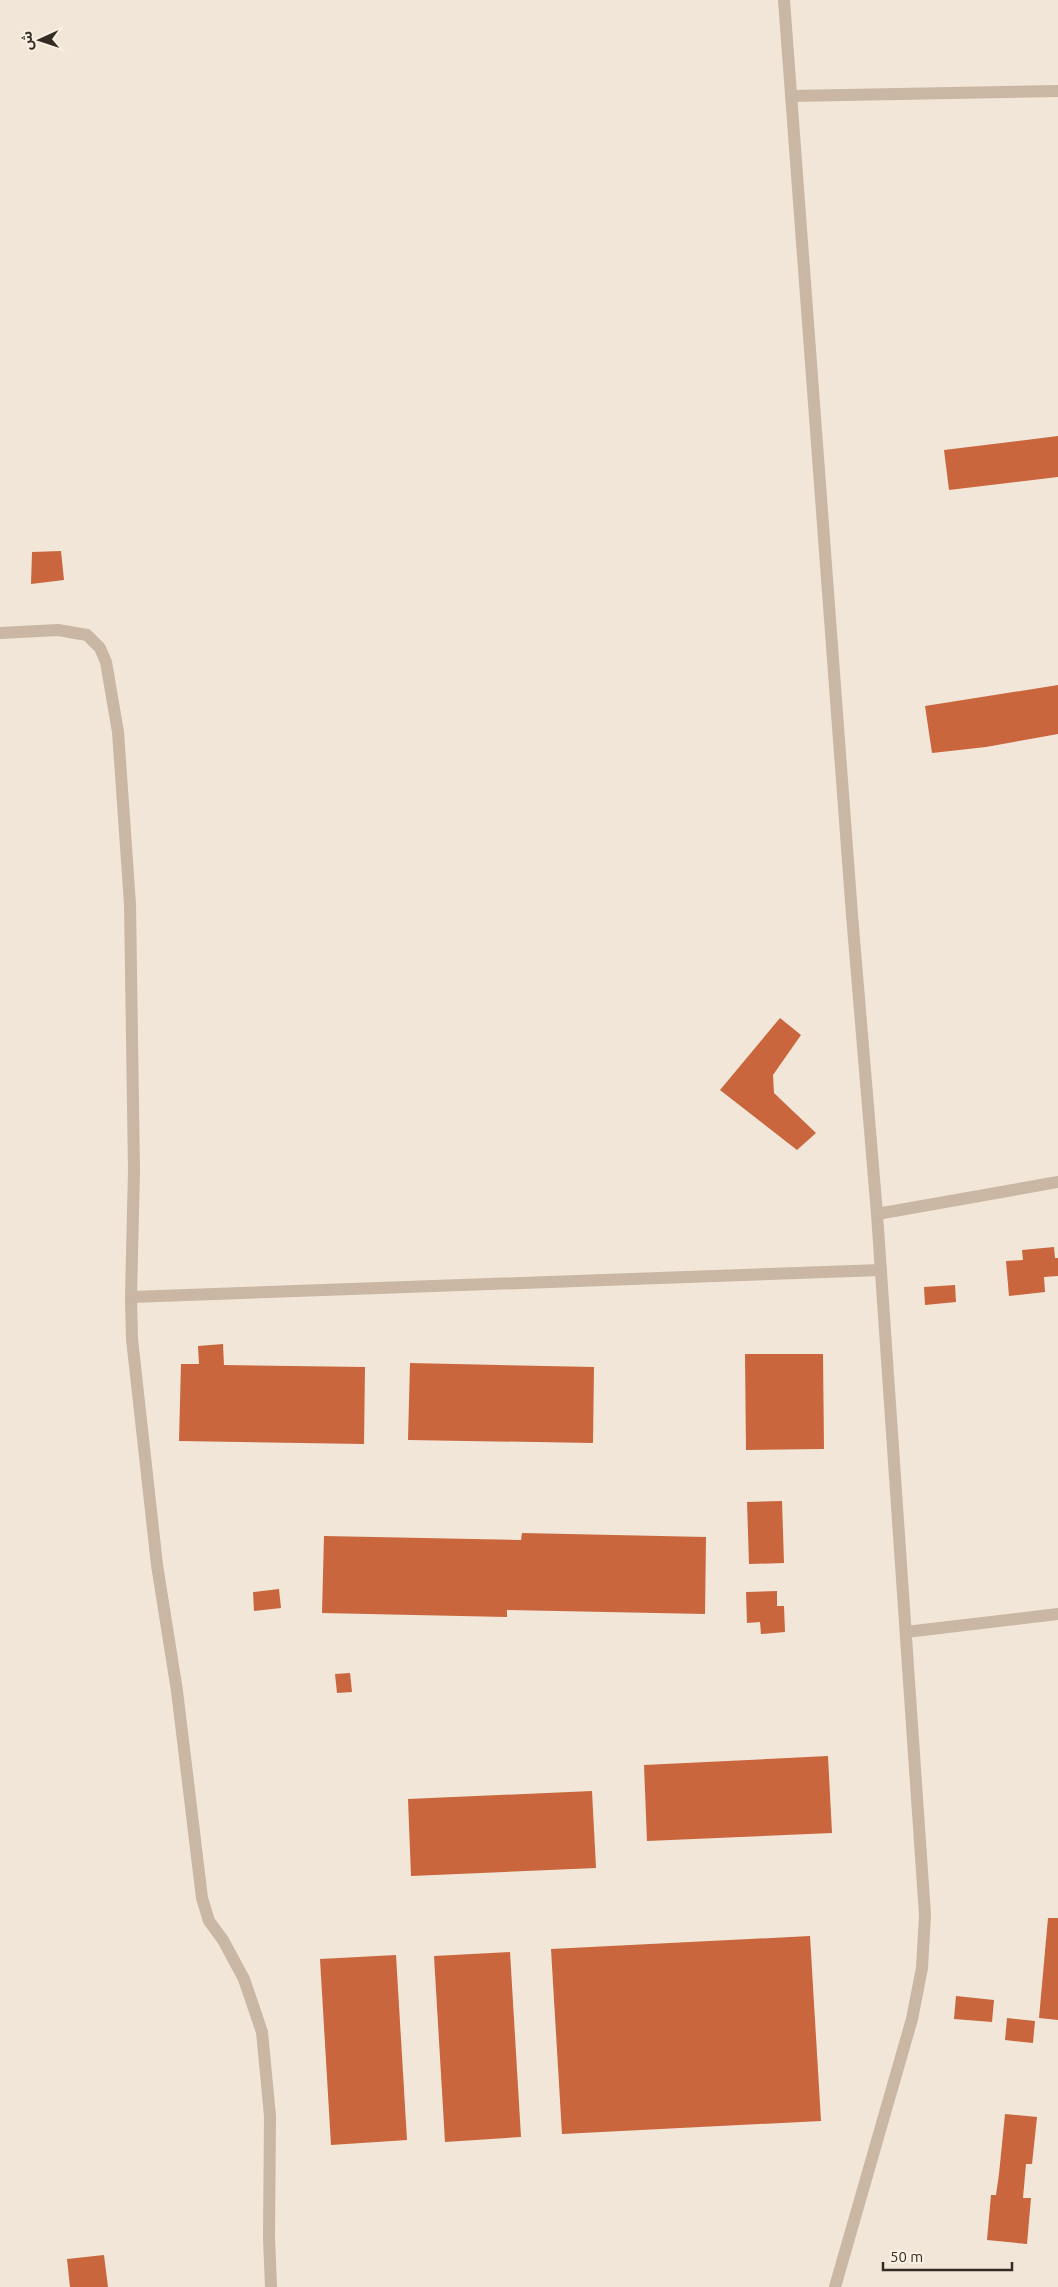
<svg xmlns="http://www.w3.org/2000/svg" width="1058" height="2287" viewBox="0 0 1058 2287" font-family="Ubuntu,'Noto Sans Arabic',sans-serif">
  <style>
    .building { fill: #c9663d }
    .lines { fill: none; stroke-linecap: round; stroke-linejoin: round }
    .street { stroke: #c9b6a3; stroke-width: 12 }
  </style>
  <rect width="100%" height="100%" fill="#f1e6d7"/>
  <g class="building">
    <polygon points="1058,436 1058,477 949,490 944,450"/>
    <polygon points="61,551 64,580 31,584 32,552"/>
    <polygon points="1058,685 1058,734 986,747 932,753 925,706"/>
    <polygon points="780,1018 801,1035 773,1075 774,1093 816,1133 797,1150 720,1090"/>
    <polygon points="1054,1247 1055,1258 1058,1258 1058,1276 1044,1277 1045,1292 1009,1296 1006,1261 1023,1260 1022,1250"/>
    <polygon points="955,1285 956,1302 925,1305 924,1287"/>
    <polygon points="223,1344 224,1365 365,1367 364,1444 179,1441 181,1364 199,1364 198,1346"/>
    <polygon points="745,1354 823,1354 824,1449 746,1450"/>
    <polygon points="410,1363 594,1367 593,1443 408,1440"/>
    <polygon points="782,1501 784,1563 749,1564 747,1502"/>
    <polygon points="522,1533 706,1537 705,1614 507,1610 507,1617 322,1613 324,1536 521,1540"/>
    <polygon points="279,1589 281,1608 254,1611 253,1592"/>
    <polygon points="777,1591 777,1606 784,1606 785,1632 761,1634 760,1622 747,1623 746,1592"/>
    <polygon points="350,1673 352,1692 337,1693 335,1674"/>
    <polygon points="828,1756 832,1833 647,1841 644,1765"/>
    <polygon points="592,1791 596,1868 411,1876 408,1799"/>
    <polygon points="1048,1918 1058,1918 1058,2020 1039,2018"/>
    <polygon points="810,1936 821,2121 562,2134 551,1949"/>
    <polygon points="510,1952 521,2137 445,2142 434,1956"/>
    <polygon points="396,1955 407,2140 331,2145 320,1959"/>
    <polygon points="956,1996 994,2000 992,2022 954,2019"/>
    <polygon points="1007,2018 1035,2021 1033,2043 1005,2040"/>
    <polygon points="1005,2114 1037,2117 1032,2164 1026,2164 1023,2198 1031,2198 1027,2244 987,2240 991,2195 996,2195 999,2174"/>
    <polygon points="104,2255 108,2287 70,2287 67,2259"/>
  </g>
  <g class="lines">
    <g class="street">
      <polyline points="784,0 852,915 877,1214 925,1915 922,1968 912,2019 835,2287"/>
      <polyline points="791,96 1058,91"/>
      <polyline points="0,633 58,630 87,635 100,648 106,662 118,732 130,904 134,1171 131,1297 132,1339 157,1565 177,1691 202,1898 209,1921 223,1940 244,1979 262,2032 270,2116 269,2238 271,2287"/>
      <polyline points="877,1214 1058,1182"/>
      <polyline points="131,1297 881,1270"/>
      <polyline points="906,1632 1058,1614"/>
    </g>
  </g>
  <g transform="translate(40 40) rotate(267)" stroke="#f9f0e3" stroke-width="4" paint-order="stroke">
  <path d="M0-4L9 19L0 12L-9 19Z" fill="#342b25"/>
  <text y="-8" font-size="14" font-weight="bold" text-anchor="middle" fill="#342b25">ش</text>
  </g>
  <path d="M883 2262v8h129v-8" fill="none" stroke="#342b25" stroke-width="2.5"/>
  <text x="890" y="2262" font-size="15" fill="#342b25" stroke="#f9f0e3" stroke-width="4" paint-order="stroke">50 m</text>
</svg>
